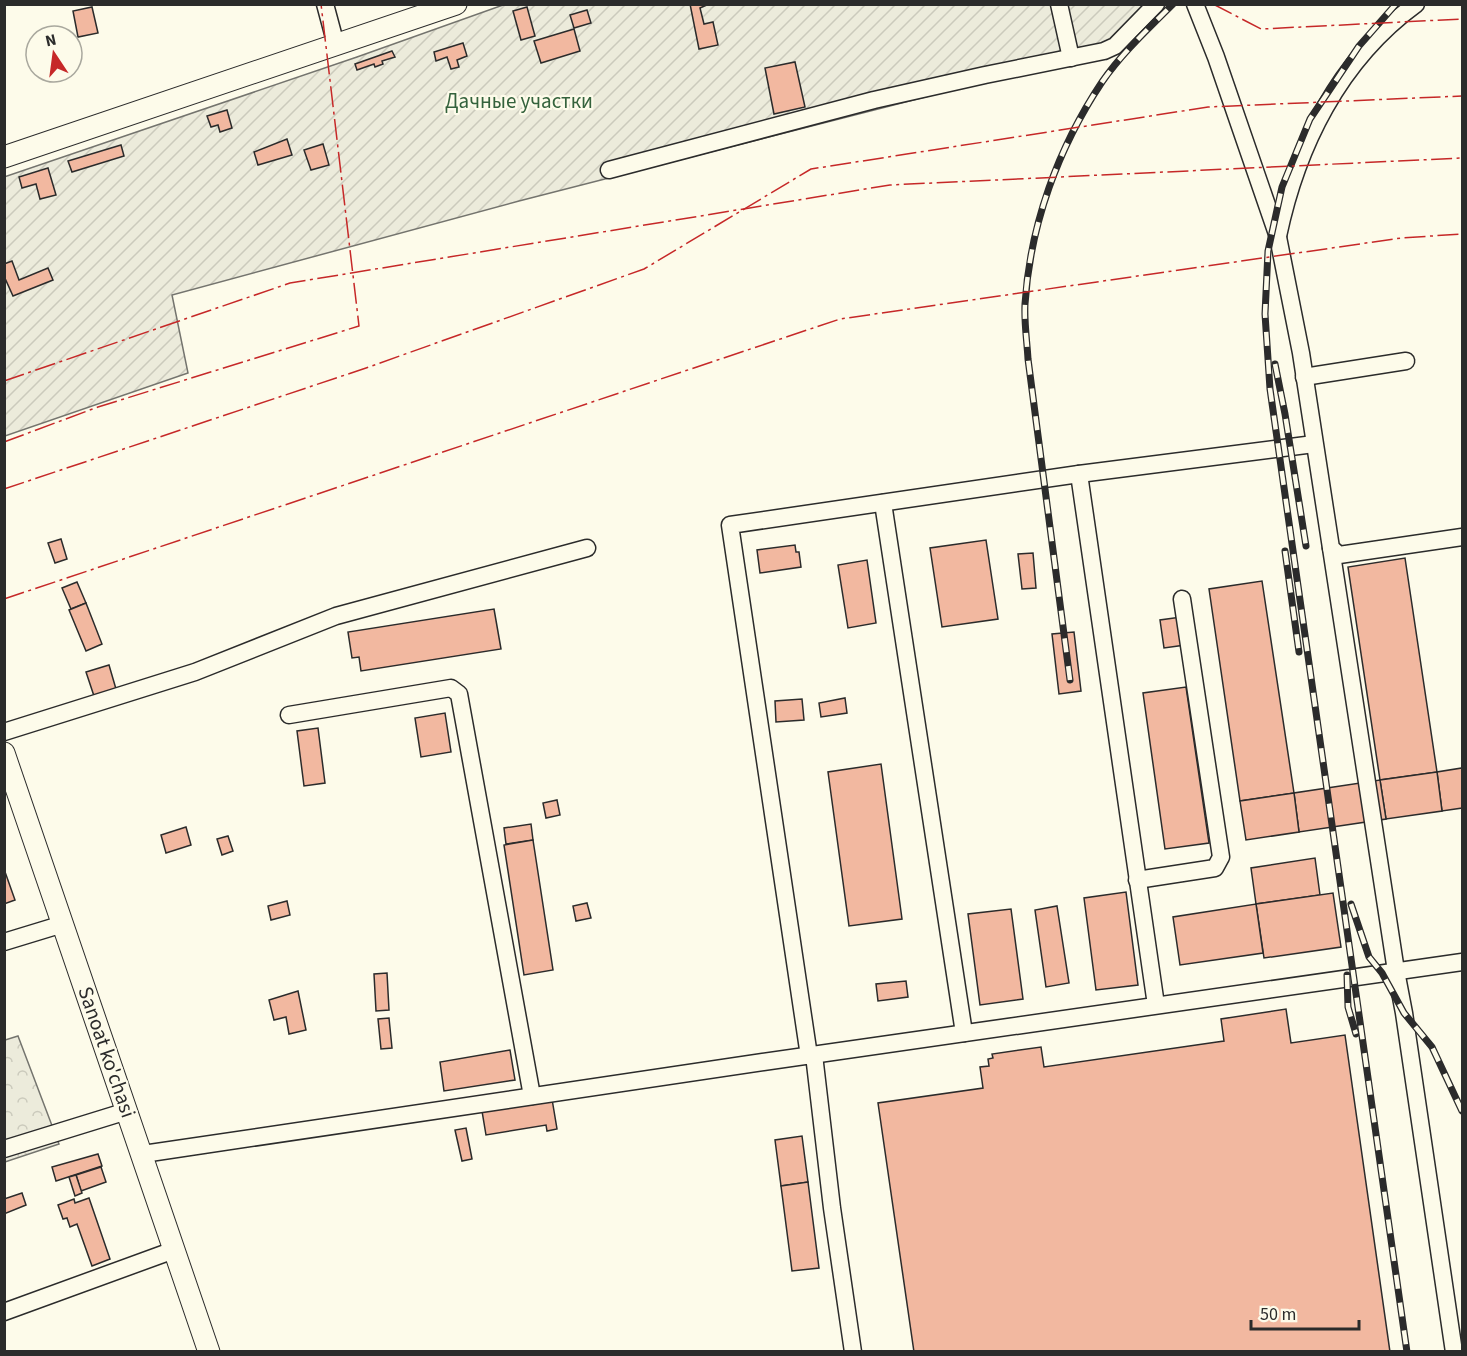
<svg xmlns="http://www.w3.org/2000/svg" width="1467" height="1356" viewBox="0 0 1467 1356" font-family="'Source Sans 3',sans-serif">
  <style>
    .forest { fill: url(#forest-crowns); stroke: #74746e; stroke-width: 1.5 }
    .garden { fill: url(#garden-furrows); stroke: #74746e; stroke-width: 1.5 }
    .building { fill: #f2b8a0; stroke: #2b2b2b; stroke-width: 1.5 }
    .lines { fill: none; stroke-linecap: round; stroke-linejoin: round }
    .minor-casing { stroke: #2b2b2b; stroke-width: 19 }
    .major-casing { stroke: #2b2b2b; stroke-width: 23 }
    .minor { stroke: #fdfbea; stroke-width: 16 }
    .major { stroke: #fdfbea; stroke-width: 21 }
    .rail-casing { stroke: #2b2b2b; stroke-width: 7 }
    .rail { stroke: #fdfbea; stroke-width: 4.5; stroke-dasharray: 14; stroke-linecap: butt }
    .power { stroke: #c62828; stroke-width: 1.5; stroke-dasharray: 21 4.5 3 4.5; stroke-linecap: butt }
    .labels { text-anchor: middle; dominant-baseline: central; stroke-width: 4.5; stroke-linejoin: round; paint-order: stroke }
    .park-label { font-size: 21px; fill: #34623c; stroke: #fdfbea }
    .street-label { font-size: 21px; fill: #2b2b2b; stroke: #fdfbea }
  </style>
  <defs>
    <pattern id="forest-crowns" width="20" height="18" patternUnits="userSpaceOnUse" patternTransform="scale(1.5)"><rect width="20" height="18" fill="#ecebdb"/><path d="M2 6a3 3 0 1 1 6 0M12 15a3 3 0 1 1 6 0" fill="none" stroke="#cbcabc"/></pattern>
    <pattern id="garden-furrows" width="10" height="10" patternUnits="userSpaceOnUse" patternTransform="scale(1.5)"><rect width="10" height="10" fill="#ecebdb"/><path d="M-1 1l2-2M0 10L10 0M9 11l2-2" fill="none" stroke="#cbcabc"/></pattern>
  </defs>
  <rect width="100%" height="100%" fill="#fdfbea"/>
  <polygon class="forest" points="18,1036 59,1144 5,1162 5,1040"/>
  <polygon class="garden" points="503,5 1148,5 1097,53 519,201 172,295 188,373 5,436 4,177 357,57"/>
  <g class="building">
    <polygon points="690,4 709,4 700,8 704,24 713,22 718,45 699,49"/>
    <polygon points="92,7 98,33 78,37 73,11"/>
    <polygon points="527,7 535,36 521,40 513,11"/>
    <polygon points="587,10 591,23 574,28 570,15"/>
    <polygon points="574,29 580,51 541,63 534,41"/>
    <polygon points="463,43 467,56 457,60 459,67 451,69 447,57 436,61 434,52"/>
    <polygon points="392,51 395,57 382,61 383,64 375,67 374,64 357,70 355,64"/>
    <polygon points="795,62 805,107 774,114 765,68"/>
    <polygon points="227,110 232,128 220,132 218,125 211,127 207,116"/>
    <polygon points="287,139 292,155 258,165 254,152"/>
    <polygon points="323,144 329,165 311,170 304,150"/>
    <polygon points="121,145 124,156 72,172 68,161"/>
    <polygon points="48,168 56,195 40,199 36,184 22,188 19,177"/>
    <polygon points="12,261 19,280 48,268 53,280 13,296 4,276 4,264"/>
    <polygon points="61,539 67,559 55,563 48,543"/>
    <polygon points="986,540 998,619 942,627 930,548"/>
    <polygon points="795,545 796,552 799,552 801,567 760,573 757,550"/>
    <polygon points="1033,553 1036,588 1022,589 1018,554"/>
    <polygon points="1405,558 1437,772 1380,780 1348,567"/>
    <polygon points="867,560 876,623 848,628 838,565"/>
    <polygon points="1262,581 1294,793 1240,801 1209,589"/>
    <polygon points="77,582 86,603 71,609 62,588"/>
    <polygon points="86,603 102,644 86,651 69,610"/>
    <polygon points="494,609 501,649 361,671 359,657 352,658 348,632"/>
    <polygon points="1181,617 1185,645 1164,648 1160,620"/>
    <polygon points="1074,632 1081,691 1059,694 1052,634"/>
    <polygon points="109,665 116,689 94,696 86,672"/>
    <polygon points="1186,687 1209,843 1165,849 1143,693"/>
    <polygon points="845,698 847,713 821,717 819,703"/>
    <polygon points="802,699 804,720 776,722 775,701"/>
    <polygon points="445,713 451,752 421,757 415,718"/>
    <polygon points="318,728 325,783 304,786 297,731"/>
    <polygon points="881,764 902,919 849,926 828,772"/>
    <polygon points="1462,768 1462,808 1442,811 1437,772"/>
    <polygon points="1437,772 1442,811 1386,819 1380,780"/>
    <polygon points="1380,780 1386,819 1299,832 1294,793"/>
    <polygon points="1294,793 1299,832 1246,840 1240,801"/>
    <polygon points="557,800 560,815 546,818 543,803"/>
    <polygon points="531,824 533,840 506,844 504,828"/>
    <polygon points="186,827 191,845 166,853 161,835"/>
    <polygon points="228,836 233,851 222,855 217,839"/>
    <polygon points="533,840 553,970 524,975 504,845"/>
    <polygon points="1315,858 1320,895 1256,904 1251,868"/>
    <polygon points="4,869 15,900 4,904"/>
    <polygon points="1126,892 1138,985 1096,990 1084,898"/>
    <polygon points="1333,893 1341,947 1264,958 1256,904"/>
    <polygon points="287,901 290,915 271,920 268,906"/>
    <polygon points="587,903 591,918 576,921 573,906"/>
    <polygon points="1256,904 1263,953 1180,965 1173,917"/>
    <polygon points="1057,906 1069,983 1046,987 1035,910"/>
    <polygon points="1011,909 1023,999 980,1005 968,914"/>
    <polygon points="387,973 389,1010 376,1011 374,974"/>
    <polygon points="906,981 908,997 878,1001 876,984"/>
    <polygon points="298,991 306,1030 289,1034 286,1017 274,1020 269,1000"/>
    <polygon points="1286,1009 1291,1043 1345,1035 1390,1352 914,1352 878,1103 983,1088 980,1067 989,1066 988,1059 993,1058 992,1054 1041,1047 1044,1067 1217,1042 1224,1041 1221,1019"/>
    <polygon points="389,1018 392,1048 381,1049 378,1019"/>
    <polygon points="510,1050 515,1080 444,1091 440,1062"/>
    <polygon points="552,1099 557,1129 547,1131 546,1125 486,1135 482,1111"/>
    <polygon points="466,1128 472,1159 462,1161 455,1130"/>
    <polygon points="802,1136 808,1182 781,1186 775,1140"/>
    <polygon points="98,1154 102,1166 56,1181 52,1167"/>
    <polygon points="101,1167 106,1182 81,1191 76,1175"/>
    <polygon points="76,1175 82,1193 75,1196 69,1177"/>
    <polygon points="808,1182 819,1268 792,1271 781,1186"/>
    <polygon points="22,1193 26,1205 4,1214 4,1199"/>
    <polygon points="89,1198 110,1259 92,1266 77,1224 70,1227 67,1218 63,1219 58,1205 74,1199 75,1203"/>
  </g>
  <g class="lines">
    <g class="minor-casing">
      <g id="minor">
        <polyline points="325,4 336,45"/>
        <polyline points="1059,4 1071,58"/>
        <polyline points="1195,4 1216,57 1278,237 1301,353 1331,548 1339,555 1462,537"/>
        <polyline points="609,170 874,100 985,75 1104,51 1115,46 1156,4"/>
        <path d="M1278,236C1297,146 1339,60 1416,4"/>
        <polyline points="1304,377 1406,361"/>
        <polyline points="1079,474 1156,1005"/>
        <polyline points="883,503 964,1033"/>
        <polyline points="1331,548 1396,971 1404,1013 1454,1352"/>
        <polyline points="289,715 451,688 459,694 532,1096"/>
        <polyline points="4,732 195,672 336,616 587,548"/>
        <polyline points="1137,880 1215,868 1221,857 1182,599"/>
        <polyline points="4,942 63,924"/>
        <polyline points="814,1055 832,1208 853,1352"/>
        <polyline points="809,1056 730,525 1079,474 1314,444"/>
        <polyline points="4,1149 127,1111"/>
        <polyline points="143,1154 763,1062 1462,962"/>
        <polyline points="4,1312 174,1250"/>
      </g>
    </g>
    <g class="major-casing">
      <g id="major">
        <polyline points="4,157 456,4"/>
        <polyline points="4,753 209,1352"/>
      </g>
    </g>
    <use href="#minor" class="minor"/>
    <use href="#major" class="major"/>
    <g class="rail-casing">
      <g id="rail">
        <polyline points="1396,4 1359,46 1310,119 1282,187 1268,251 1265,314 1270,389 1407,1352"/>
        <polyline points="1275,364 1285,414 1306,546"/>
        <polyline points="1285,551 1299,652"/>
        <path d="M1070,680L1028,359C1027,341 1024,322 1025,304C1030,225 1058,148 1102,82C1122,53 1148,29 1173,4"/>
        <polyline points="1351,904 1369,957 1382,973 1404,1013 1432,1047 1462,1111"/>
        <polyline points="1347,975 1348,1007 1356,1034"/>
      </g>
    </g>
    <use href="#rail" class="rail"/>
    <g class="power">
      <polyline points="1213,4 1261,29 1462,19"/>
      <polyline points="4,381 290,283 890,185 1462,158"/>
      <polyline points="4,442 98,407 359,326 321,4"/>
      <polyline points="4,489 366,368 644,269 811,169 1208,107 1462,96"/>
      <polyline points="4,599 840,319 1401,238 1462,234"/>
    </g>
  </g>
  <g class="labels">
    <g class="park-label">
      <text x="519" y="101">Дачные участки</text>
    </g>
    <g class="street-label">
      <text transform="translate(107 1052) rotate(71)">Sanoat ko'chasi</text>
    </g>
  </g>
  <rect width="1467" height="1356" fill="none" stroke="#2b2b2b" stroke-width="12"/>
  <g transform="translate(54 54) rotate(347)"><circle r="28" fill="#fdfbea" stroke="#a9a89e" stroke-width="1.5"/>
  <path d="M0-4.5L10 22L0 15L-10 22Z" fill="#c62828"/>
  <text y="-9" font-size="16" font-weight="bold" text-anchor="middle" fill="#2b2b2b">N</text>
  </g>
  <path d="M1251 1320v9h108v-9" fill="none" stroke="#2b2b2b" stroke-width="3"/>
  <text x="1260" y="1320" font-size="18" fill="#2b2b2b" stroke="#fdfbea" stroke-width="4.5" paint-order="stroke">50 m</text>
</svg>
